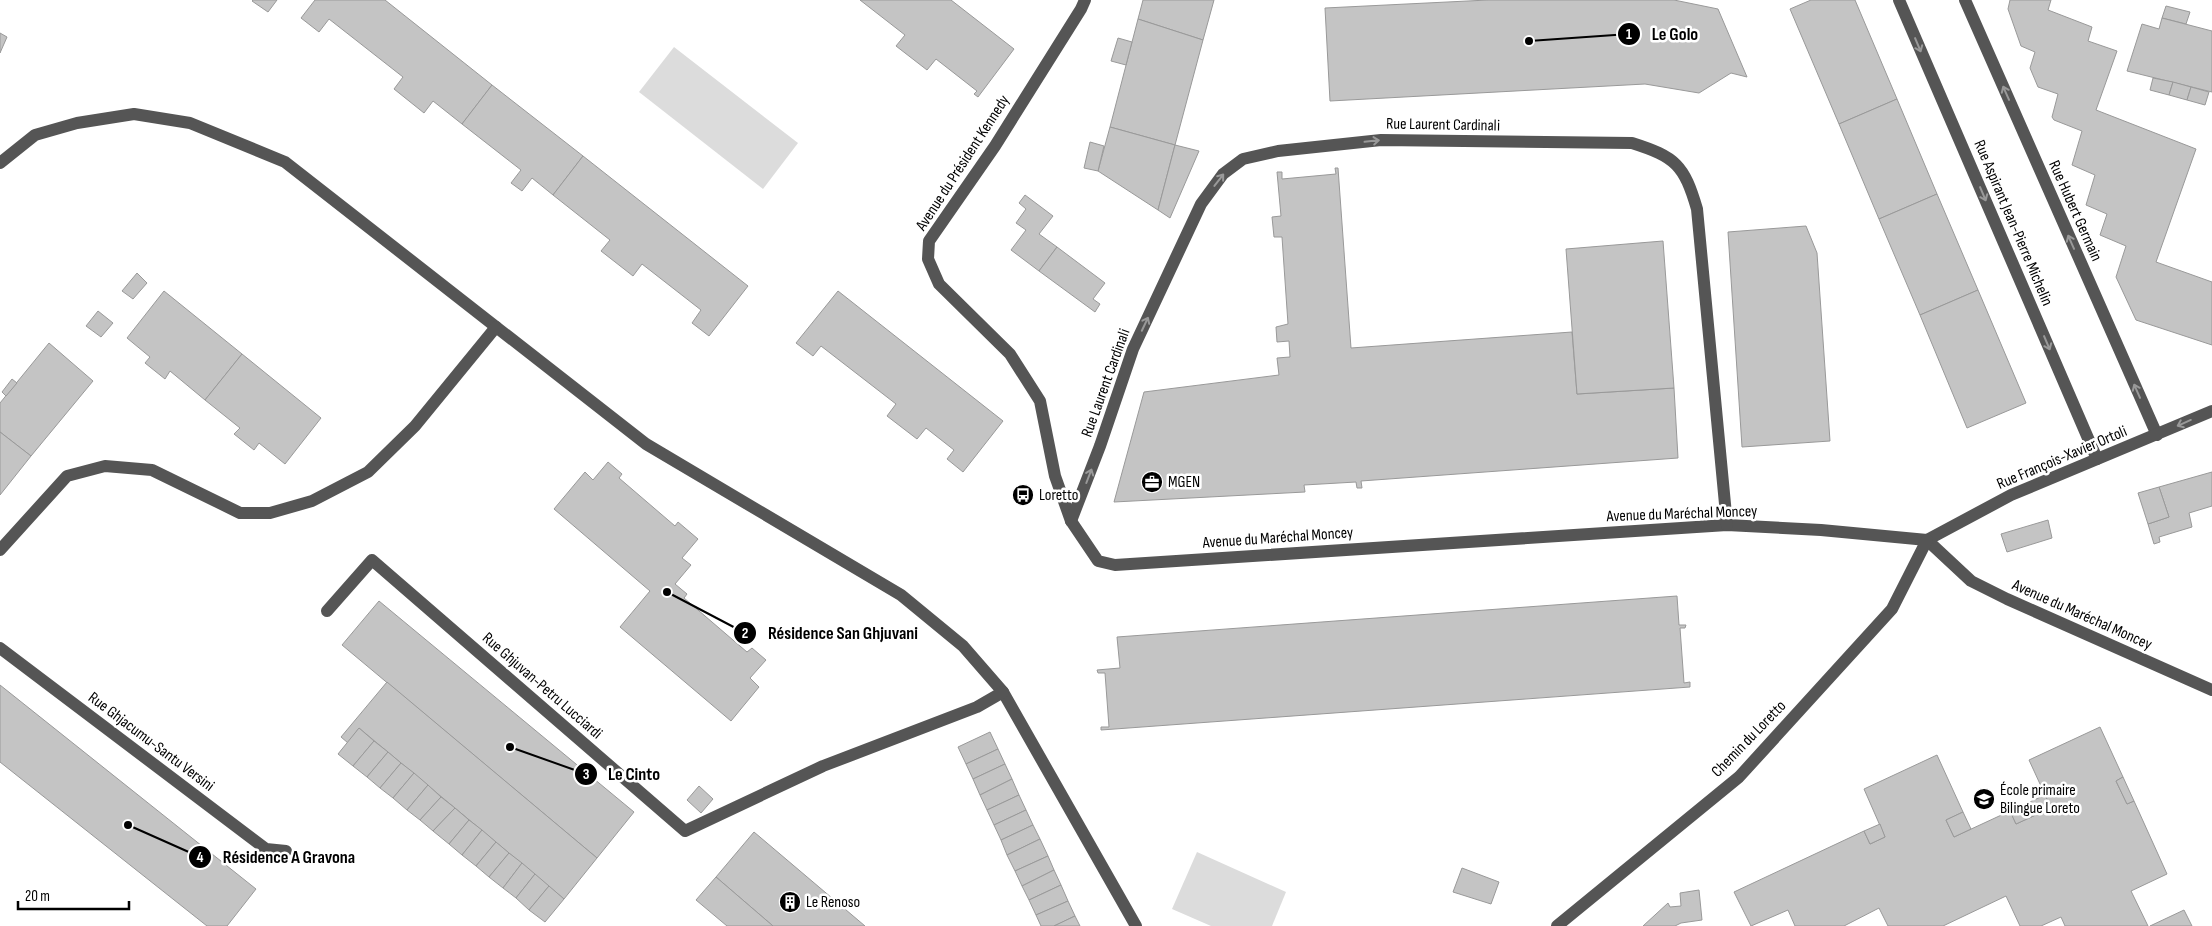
<svg xmlns="http://www.w3.org/2000/svg" width="2212" height="926" viewBox="0 0 2212 926" font-family="'Sofia Sans Condensed',sans-serif">
  <style>
    .green { fill: #dcdcdc }
    .building { fill: #c4c4c4; stroke: #999 }
    .lines { fill: none; stroke-linecap: round; stroke-linejoin: round }
    .minor { stroke: #555; stroke-width: 12 }
    .oneway { stroke: #999 }
    .labels { text-anchor: middle; dominant-baseline: central; stroke-width: 5; stroke-linejoin: round; paint-order: stroke }
    .street-label { font-size: 16px; fill: #000; stroke: #fff }
    .poi-label { font-size: 16px; fill: #000; stroke: #fff; text-anchor: start }
    .leader { fill: none; stroke: #000; stroke-width: 2 }
    .callout-dot { fill: #000; stroke: #fff; stroke-width: 2 }
    .mark-label { font-size: 15px; text-anchor: middle; font-weight: bold; fill: #fff }
    .callout-label { font-size: 18px; text-anchor: middle; font-weight: bold; fill: #000; stroke: #fff; stroke-width: 5; stroke-linejoin: round; paint-order: stroke }
  </style>
  <rect width="100%" height="100%" fill="#fff"/>
  <g class="green">
    <polygon points="674,47 798,143 763,189 639,92"/>
    <polygon points="1197,852 1286,892 1272,926 1211,926 1172,909"/>
  </g>
  <g class="building">
    <polygon points="253,0 277,0 268,12 252,1"/>
    <polygon points="315,0 385,0 492,85 462,124 433,101 424,113 394,89 403,77 329,19 319,32 301,18"/>
    <polygon points="860,0 951,0 1014,49 978,97 974,94 977,91 936,59 927,70 896,46 905,35"/>
    <polygon points="1143,0 1214,0 1203,40 1138,19"/>
    <polygon points="1488,0 1674,0 1718,9 1747,77 1731,73 1699,93 1645,84 1330,101 1325,8"/>
    <polygon points="1811,0 1855,0 1897,99 1839,124 1790,9"/>
    <polygon points="2010,0 2051,0 2048,10 2092,27 2088,41 2117,51 2096,110 2196,149 2156,262 2212,282 2212,345 2136,320 2116,277 2126,246 2100,235 2107,214 2086,205 2095,175 2072,165 2082,131 2054,120 2052,117 2058,94 2038,87 2030,68 2035,52 2021,46 2008,9"/>
    <polygon points="2166,6 2190,12 2186,24 2162,18"/>
    <polygon points="2162,18 2212,31 2212,92 2127,71 2142,24 2159,29"/>
    <polygon points="1138,19 1203,40 1175,145 1110,127"/>
    <polygon points="0,33 7,37 0,53"/>
    <polygon points="1118,38 1132,42 1126,65 1111,61"/>
    <polygon points="2153,78 2173,82 2169,95 2150,90"/>
    <polygon points="2173,82 2191,87 2187,100 2169,95"/>
    <polygon points="492,85 583,156 553,195 532,178 522,191 511,183 521,170 462,124"/>
    <polygon points="2191,87 2209,92 2205,105 2187,100"/>
    <polygon points="1897,99 1937,194 1879,219 1839,124"/>
    <polygon points="1110,127 1175,145 1158,210 1098,171"/>
    <polygon points="1090,142 1104,146 1098,171 1084,168"/>
    <polygon points="1175,145 1199,151 1170,218 1158,210"/>
    <polygon points="583,156 748,286 709,336 692,323 701,310 642,264 633,276 601,251 610,240 553,195"/>
    <polygon points="1335,168 1338,168 1351,348 1572,332 1577,394 1674,388 1678,458 1361,481 1362,488 1357,488 1356,482 1304,485 1305,492 1114,502 1144,392 1279,375 1277,358 1290,357 1289,341 1277,342 1276,327 1288,324 1282,237 1274,237 1272,217 1281,216 1277,172 1282,172 1282,179 1336,174"/>
    <polygon points="1937,194 1978,290 1920,315 1879,219"/>
    <polygon points="1025,195 1053,216 1039,234 1057,247 1039,271 1011,250 1026,230 1016,223 1026,209 1019,203"/>
    <polygon points="1806,226 1817,253 1830,441 1742,447 1728,232"/>
    <polygon points="1663,241 1674,388 1577,394 1566,249"/>
    <polygon points="1057,247 1105,283 1093,299 1100,304 1095,312 1039,271"/>
    <polygon points="137,273 147,283 133,299 122,291"/>
    <polygon points="1978,290 2026,403 1967,428 1920,315"/>
    <polygon points="164,291 242,354 205,400 170,371 165,379 145,363 150,357 127,338"/>
    <polygon points="838,291 1003,421 963,472 947,459 954,450 926,428 917,439 887,416 896,404 821,346 813,356 796,343"/>
    <polygon points="98,311 113,323 101,337 86,326"/>
    <polygon points="49,343 93,381 31,456 0,432 0,403"/>
    <polygon points="242,354 321,418 285,464 259,443 254,450 234,434 240,428 205,400"/>
    <polygon points="12,379 17,383 6,396 2,392"/>
    <polygon points="0,432 31,456 0,495"/>
    <polygon points="608,462 622,474 619,478 675,526 678,522 698,539 682,558 691,565 675,584 687,594 684,598 747,652 752,648 766,660 750,678 759,687 731,721 620,627 650,591 554,509 585,472 593,480"/>
    <polygon points="2212,472 2212,506 2189,513 2192,527 2159,537 2160,542 2154,544 2148,524 2169,517 2159,487"/>
    <polygon points="2159,487 2169,517 2148,524 2138,493"/>
    <polygon points="2048,520 2052,538 2007,552 2001,534"/>
    <polygon points="1677,596 1679,625 1686,625 1685,628 1680,628 1684,683 1690,682 1690,687 1101,730 1101,727 1109,727 1105,673 1098,673 1097,670 1120,668 1117,637"/>
    <polygon points="379,601 634,812 597,858 342,645"/>
    <polygon points="387,682 597,858 564,899 359,728 348,743 341,737"/>
    <polygon points="0,685 256,889 227,926 207,926 0,762"/>
    <polygon points="2100,727 2123,777 2116,781 2127,804 2134,801 2167,874 2131,891 2148,926 2065,926 2061,917 2041,926 2020,926 2006,896 1943,926 1888,926 1879,908 1844,926 1795,926 1788,910 1751,926 1734,892 1864,831 1870,844 1885,837 1864,789 1937,755 1963,812 1946,820 1954,837 2010,811 2016,824 2051,808 2029,760"/>
    <polygon points="359,728 374,741 353,766 338,754"/>
    <polygon points="990,732 998,749 966,764 958,747"/>
    <polygon points="374,741 388,752 367,777 353,766"/>
    <polygon points="998,749 1005,764 973,779 966,764"/>
    <polygon points="388,752 401,763 380,788 367,777"/>
    <polygon points="401,763 414,773 393,798 380,788"/>
    <polygon points="1005,764 1012,779 980,795 973,779"/>
    <polygon points="414,773 428,785 407,810 393,798"/>
    <polygon points="2123,777 2134,801 2127,804 2116,781"/>
    <polygon points="1012,779 1019,795 987,810 980,795"/>
    <polygon points="428,785 441,797 420,820 407,810"/>
    <polygon points="699,786 713,799 701,813 687,800"/>
    <polygon points="1019,795 1026,810 994,825 987,810"/>
    <polygon points="2045,795 2051,808 2016,824 2010,811"/>
    <polygon points="441,797 455,808 433,831 420,820"/>
    <polygon points="455,808 469,820 449,844 433,831"/>
    <polygon points="1026,810 1033,825 1001,840 994,825"/>
    <polygon points="1963,812 1971,829 1954,837 1946,820"/>
    <polygon points="469,820 482,830 462,855 449,844"/>
    <polygon points="1880,824 1885,837 1870,844 1864,831"/>
    <polygon points="1033,825 1040,839 1007,855 1001,840"/>
    <polygon points="482,830 496,842 476,866 462,855"/>
    <polygon points="754,832 865,926 773,926 716,877"/>
    <polygon points="1040,839 1048,856 1015,871 1007,855"/>
    <polygon points="496,842 509,853 489,877 476,866"/>
    <polygon points="509,853 522,863 503,888 489,877"/>
    <polygon points="1048,856 1054,870 1022,886 1015,871"/>
    <polygon points="522,863 535,874 516,898 503,888"/>
    <polygon points="1462,868 1499,882 1491,904 1453,892"/>
    <polygon points="1054,870 1061,885 1029,900 1022,886"/>
    <polygon points="535,874 549,886 529,910 516,898"/>
    <polygon points="716,877 773,926 727,926 696,900"/>
    <polygon points="1061,885 1068,901 1036,915 1029,900"/>
    <polygon points="549,886 564,899 545,922 529,910"/>
    <polygon points="1699,890 1702,920 1681,923 1675,926 1643,926 1668,903 1670,907 1681,906 1680,893"/>
    <polygon points="1068,901 1075,916 1054,926 1041,926 1036,915"/>
    <polygon points="2184,910 2192,926 2150,926"/>
    <polygon points="1075,916 1080,926 1054,926"/>
  </g>
  <g class="lines">
    <g class="minor">
      <polyline points="1085,0 1081,9 995,146 929,241 928,259 939,284 1010,354 1040,401 1055,476 1071,521 1098,561 1115,565 1727,525 1821,530 1927,540 1971,581 2007,599 2212,690"/>
      <polyline points="1899,0 2097,459"/>
      <polyline points="1965,0 2157,435"/>
      <polyline points="0,163 35,135 77,123 134,114 190,123 285,162 646,444 901,595 963,646 1003,692 1136,926"/>
      <path d="M1071,521L1100,446L1133,349L1201,204L1223,174L1243,159L1278,151L1381,140L1632,143C1676,157 1684,165 1697,209L1727,525"/>
      <polyline points="1927,540 2011,495 2212,411"/>
      <polyline points="0,550 67,476 105,466 152,470 240,513 270,513 312,501 368,472 415,426 496,327"/>
      <polyline points="327,611 372,560 685,831 823,766 977,707 1003,692"/>
      <polyline points="0,648 266,849 286,851"/>
      <polyline points="1557,926 1739,777 1892,609 1927,540"/>
    </g>
  </g>
  <defs><path id="oneway-shaft" d="M-6 0H5M1.5-3L5.5 0L1.5 3" fill="none" stroke-width="1.6" stroke-linecap="round" stroke-linejoin="round" transform="scale(1.25)"/></defs>
  <g class="oneway">
    <use href="#oneway-shaft" transform="translate(1918 45) rotate(67)"/>
    <use href="#oneway-shaft" transform="translate(2006 93) rotate(-114)"/>
    <use href="#oneway-shaft" transform="translate(1372 141) rotate(-6)"/>
    <use href="#oneway-shaft" transform="translate(1219 180) rotate(-52)"/>
    <use href="#oneway-shaft" transform="translate(1983 194) rotate(67)"/>
    <use href="#oneway-shaft" transform="translate(2071 242) rotate(-114)"/>
    <use href="#oneway-shaft" transform="translate(1145 324) rotate(-65)"/>
    <use href="#oneway-shaft" transform="translate(2047 343) rotate(67)"/>
    <use href="#oneway-shaft" transform="translate(2137 391) rotate(-114)"/>
    <use href="#oneway-shaft" transform="translate(2184 423) rotate(156)"/>
    <use href="#oneway-shaft" transform="translate(1089 476) rotate(-69)"/>
  </g>
  <defs>
    <g id="office-disc" transform="scale(1.125)"><circle r="9.5" fill="#000" stroke="#fff"/><path d="M-6-3h4V-5.5h4V-3h4V5H-6ZM-1-4.5V-3h2v-1.5ZM-6 0V1H6V0Z" fill="#fff"/></g>
    <g id="bus-disc" transform="scale(1.125)"><circle r="9.5" fill="#000" stroke="#fff"/><path d="M-5-6H5V4H4V6H2V4H-2V6H-4V4H-5ZM-3.5-4V0h7V-4ZM-3.5 1.2v1.5H-2V1.2ZM2 1.2v1.5H3.5V1.2Z" fill="#fff"/></g>
    <g id="school-disc" transform="scale(1.125)"><circle r="9.5" fill="#000" stroke="#fff"/><path d="M0-5L7-2L0 1L-7-2ZM-4 1L0 2.5L4 1V4Q0 6-4 4Z" fill="#fff"/></g>
    <g id="building-disc" transform="scale(1.125)"><circle r="9.5" fill="#000" stroke="#fff"/><path d="M-4-6H4V6H1V3H-1V6H-4ZM-2.5-4.3h1.7v1.8h-1.7ZM.8-4.3h1.7v1.8H.8ZM-2.5-1h1.7V.8h-1.7ZM.8-1h1.7V.8H.8Z" fill="#fff"/></g>
  </defs>
  <g fill-rule="evenodd">
    <use href="#office-disc" x="1152" y="482"/>
    <use href="#bus-disc" x="1023" y="495"/>
    <use href="#school-disc" x="1984" y="799"/>
    <use href="#building-disc" x="790" y="902"/>
  </g>
  <g class="labels">
    <g class="street-label">
      <text transform="translate(1443 125) rotate(1)">Rue Laurent Cardinali</text>
      <text transform="translate(963 163) rotate(-57)">Avenue du Président Kennedy</text>
      <text transform="translate(2075 211) rotate(66)">Rue Hubert Germain</text>
      <text transform="translate(2013 223) rotate(67)">Rue Aspirant Jean-Pierre Michelin</text>
      <text transform="translate(1106 383) rotate(-70)">Rue Laurent Cardinali</text>
      <text transform="translate(2062 458) rotate(-23)">Rue François-Xavier Ortoli</text>
      <text transform="translate(1682 514) rotate(-2)">Avenue du Maréchal Moncey</text>
      <text transform="translate(1278 538) rotate(-4)">Avenue du Maréchal Moncey</text>
      <text transform="translate(2082 615) rotate(24)">Avenue du Maréchal Moncey</text>
      <text transform="translate(542 686) rotate(41)">Rue Ghjuvan-Petru Lucciardi</text>
      <text transform="translate(1749 739) rotate(-46)">Chemin du Loretto</text>
      <text transform="translate(151 742) rotate(37)">Rue Ghjacumu-Santu Versini</text>
    </g>
    <g class="poi-label">
      <text x="1168" y="482">MGEN</text>
      <text x="1039" y="495">Loretto</text>
      <text x="2000" y="790">École primaire<tspan x="2000" dy="18">Bilingue Loreto</tspan></text>
      <text x="806" y="902">Le Renoso</text>
    </g>
  </g>
  <path class="leader" d="M1529 41L1629 34M667 592L745 633M510 747L586 774M128 825L200 857"/>
  <g class="callout-dot">
    <circle cx="1529" cy="41" r="5"/>
    <circle cx="667" cy="592" r="5"/>
    <circle cx="510" cy="747" r="5"/>
    <circle cx="128" cy="825" r="5"/>
    <circle cx="1629" cy="34" r="12"/>
    <circle cx="745" cy="633" r="12"/>
    <circle cx="586" cy="774" r="12"/>
    <circle cx="200" cy="857" r="12"/>
  </g>
  <g class="mark-label">
    <text x="1629" y="39">1</text>
    <text x="745" y="638">2</text>
    <text x="586" y="779">3</text>
    <text x="200" y="862">4</text>
  </g>
  <g class="callout-label">
    <text x="1675" y="40">Le Golo</text>
    <text x="843" y="639">Résidence San Ghjuvani</text>
    <text x="634" y="780">Le Cinto</text>
    <text x="289" y="863">Résidence A Gravona</text>
  </g>
  <path d="M18 901v8h111v-8" fill="none" stroke="#000000" stroke-width="2.5"/>
  <text x="25" y="901" font-size="15" fill="#000000" stroke="#ffffff" stroke-width="4" paint-order="stroke">20 m</text>
</svg>
